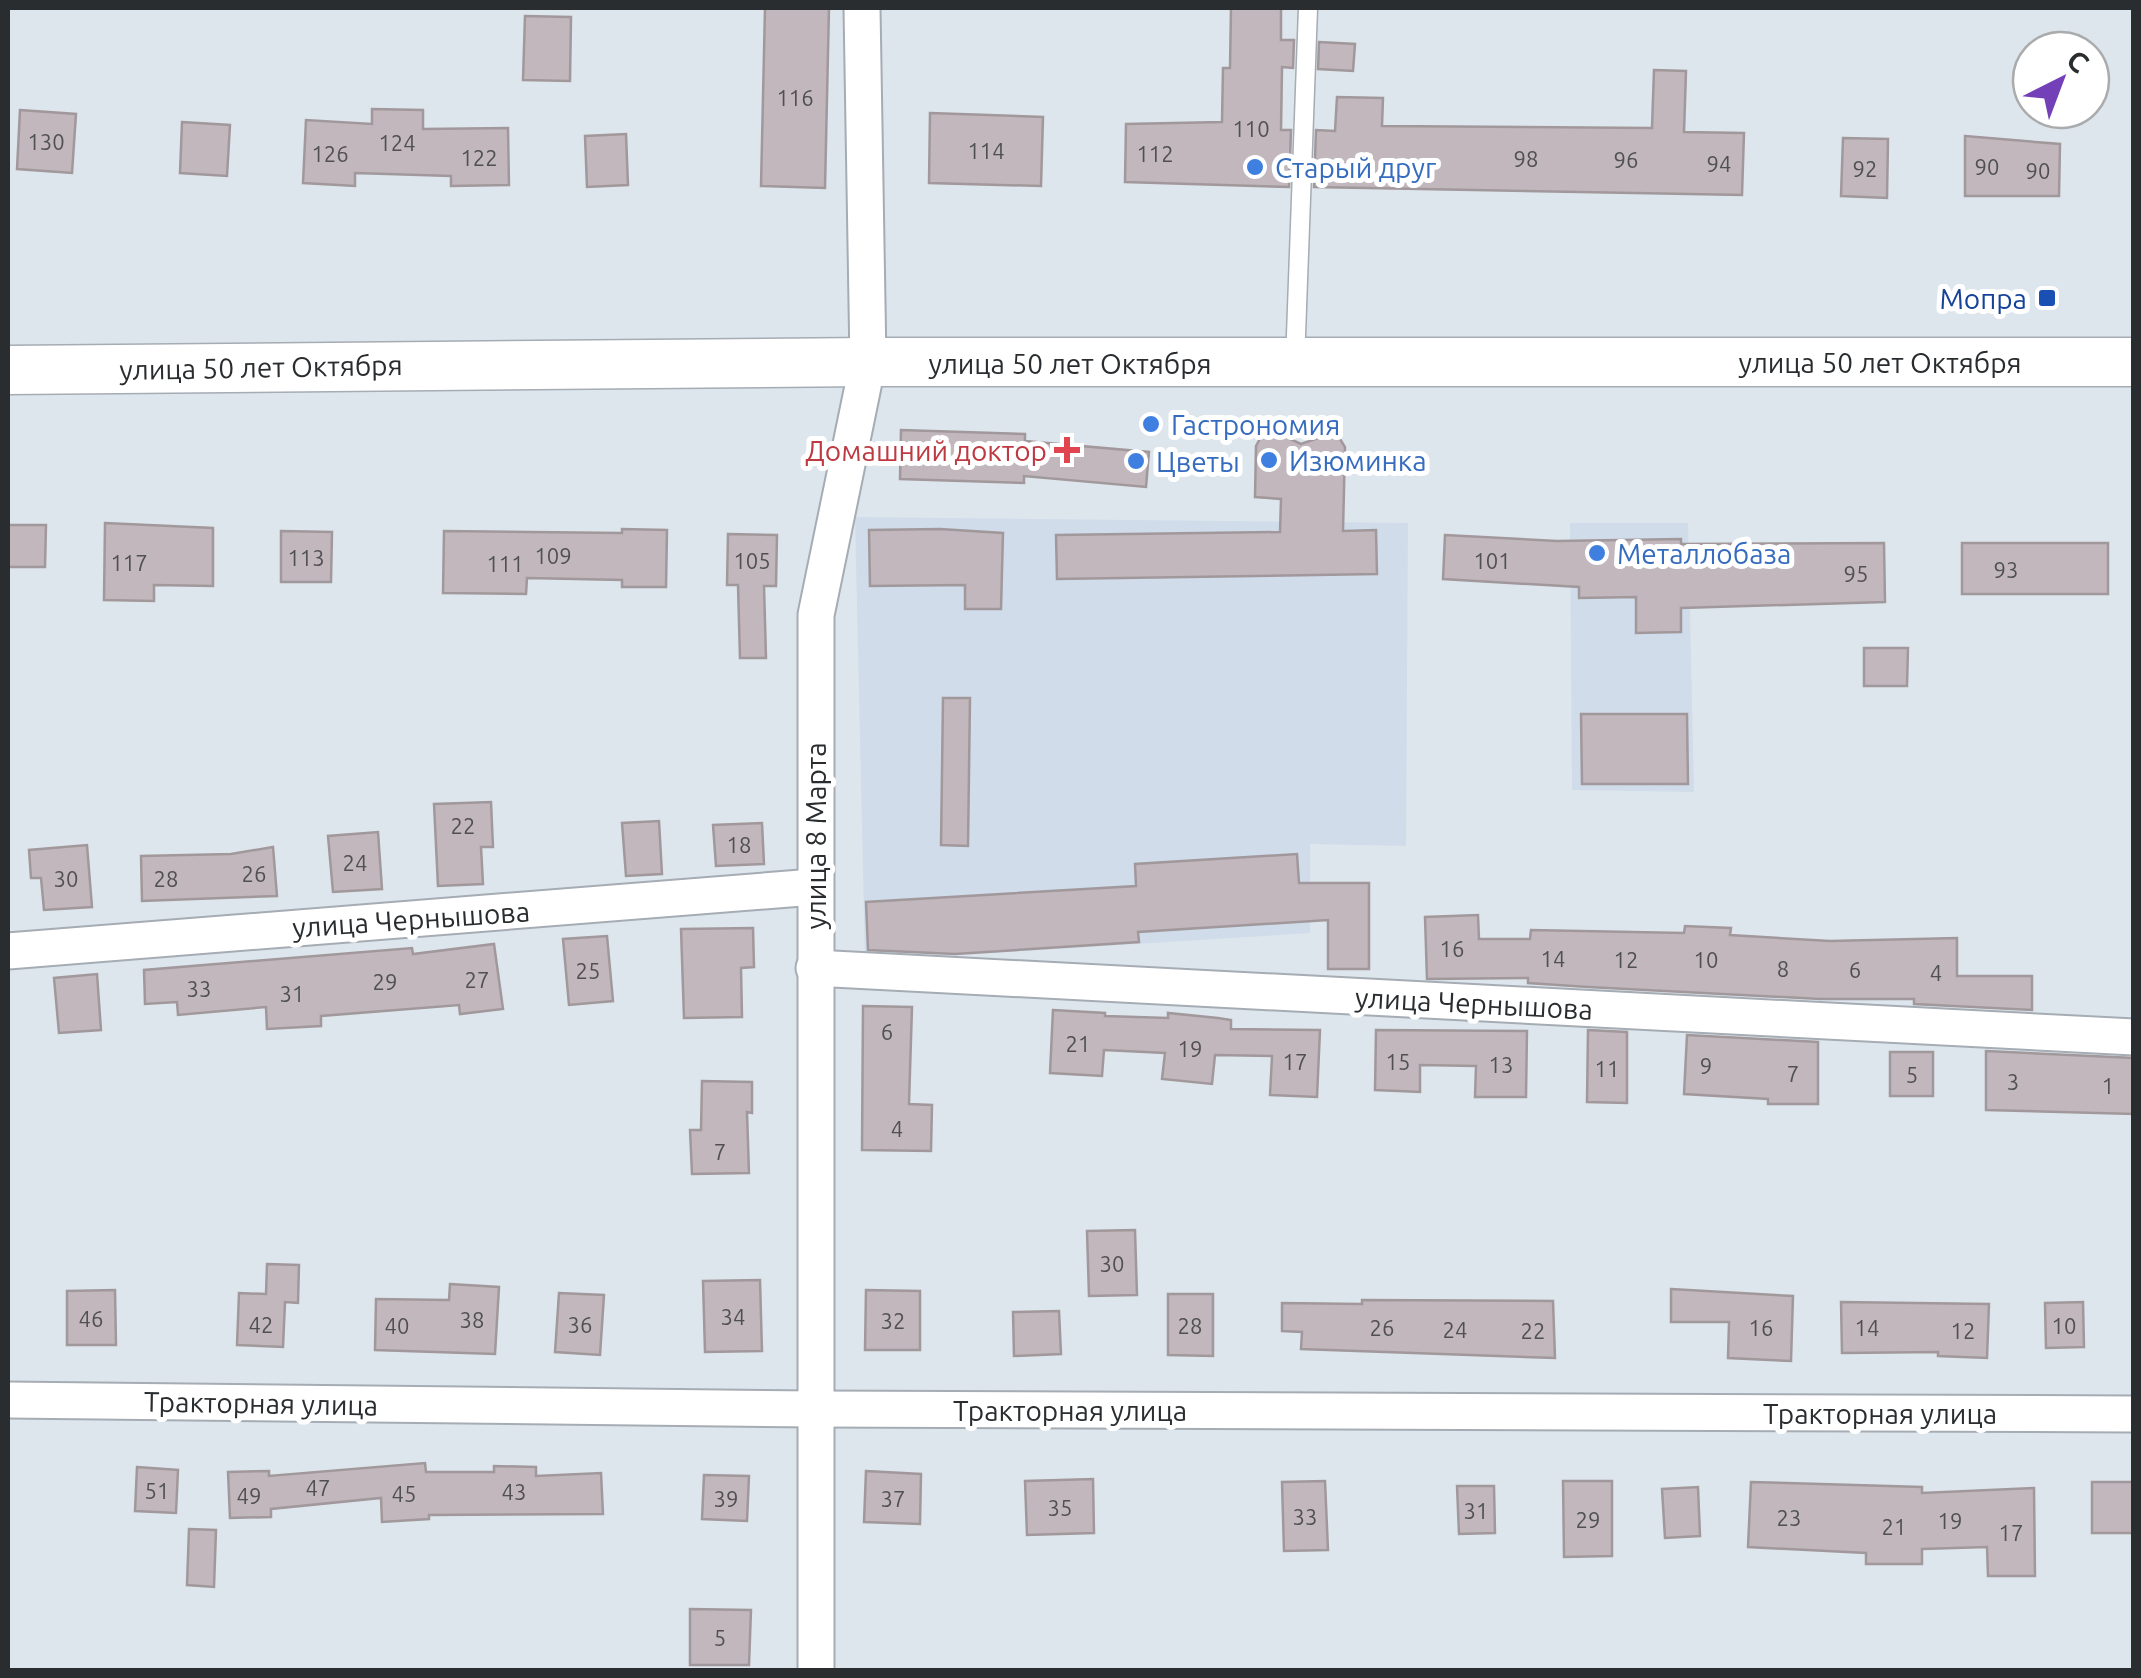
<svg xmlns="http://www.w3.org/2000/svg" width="2141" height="1678" viewBox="0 0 2141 1678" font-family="Ubuntu,sans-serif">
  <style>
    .built { fill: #d0dcea }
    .building { fill: #c1b7bc; stroke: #a1989c; stroke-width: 2.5 }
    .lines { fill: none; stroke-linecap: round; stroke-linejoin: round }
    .lane-casing { stroke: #a5acb3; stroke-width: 21 }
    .street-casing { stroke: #a5acb3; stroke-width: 39 }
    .secondary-casing { stroke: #a5acb3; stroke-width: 51 }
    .lane { stroke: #fff; stroke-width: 18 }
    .street { stroke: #fff; stroke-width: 35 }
    .secondary { stroke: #fff; stroke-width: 48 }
    .shop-dot { fill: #3f7fe0; stroke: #fff; stroke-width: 4 }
    .transit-dot { fill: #1a4fb4; stroke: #fff; stroke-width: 4 }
    .health-dot { fill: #e0444e; stroke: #fff; stroke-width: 4 }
    .labels { text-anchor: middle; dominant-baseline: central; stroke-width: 10; stroke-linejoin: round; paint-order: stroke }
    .number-label { font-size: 22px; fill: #505052 }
    .shop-label { font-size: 28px; fill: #366cbe; stroke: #fff; text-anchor: start }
    .transit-label { font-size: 28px; fill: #164399; stroke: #fff; text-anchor: end }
    .street-label { font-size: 28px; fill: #2a2d2f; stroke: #fff }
    .health-label { font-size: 28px; fill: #be3a42; stroke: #fff; text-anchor: end }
  </style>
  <rect width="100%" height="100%" fill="#dee6ed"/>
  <g class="built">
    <polygon points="855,517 1408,523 1406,846 1310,844 1310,933 865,961"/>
    <polygon points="1570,523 1688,523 1694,792 1572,790"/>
  </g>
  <g class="building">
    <polygon points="765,8 829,8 825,188 761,186"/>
    <polygon points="1231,8 1281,8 1281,40 1294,40 1293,68 1282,67 1281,130 1291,130 1289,187 1125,182 1126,124 1222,122 1223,68 1230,68"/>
    <polygon points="525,16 571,17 570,81 523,80"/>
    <polygon points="1319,42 1355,44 1353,71 1318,69"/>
    <polygon points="1654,70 1686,71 1684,132 1744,133 1742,195 1314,187 1316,130 1335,131 1337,97 1383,98 1382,126 1652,128"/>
    <polygon points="372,109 423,110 423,129 508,128 509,185 451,186 451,176 355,173 355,186 303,183 306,120 372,124"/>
    <polygon points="20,110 76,114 72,173 17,169"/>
    <polygon points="930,113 1043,117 1041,186 929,183"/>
    <polygon points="182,122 230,125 227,176 180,173"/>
    <polygon points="626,134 628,185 587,187 585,136"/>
    <polygon points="1965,136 2060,144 2059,196 1965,196"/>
    <polygon points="1843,138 1888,139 1887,198 1841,196"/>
    <polygon points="901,430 1025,434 1025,441 1149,452 1146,487 1024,476 1024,483 900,479"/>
    <polygon points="1279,434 1301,444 1330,434 1340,439 1345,447 1343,531 1376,530 1377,574 1057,579 1056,535 1280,532 1281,499 1255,497 1256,446 1262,435"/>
    <polygon points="105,523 213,528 213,586 154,585 154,601 104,600"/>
    <polygon points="8,525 46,525 45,567 8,567"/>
    <polygon points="622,529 667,530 666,587 622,587 622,580 527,578 526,594 443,593 444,531 622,533"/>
    <polygon points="940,529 1003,533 1001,609 965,609 965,585 870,586 869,530"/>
    <polygon points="281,531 332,532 331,582 281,582"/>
    <polygon points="728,534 777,535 776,586 764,586 766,658 740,658 738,585 727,585"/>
    <polygon points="1445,535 1557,541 1681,539 1681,544 1884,543 1885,602 1681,608 1681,632 1636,633 1636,597 1579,598 1579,587 1443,579"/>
    <rect x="1962" y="543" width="146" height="51"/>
    <polygon points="1864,648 1908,648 1907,686 1864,686"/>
    <polygon points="943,698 970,698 968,846 941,845"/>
    <polygon points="1581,714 1687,714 1688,784 1582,784"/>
    <polygon points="491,802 493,847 481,847 483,884 438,886 434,804"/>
    <polygon points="659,821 662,874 626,876 622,823"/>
    <polygon points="762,823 764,864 716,866 713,825"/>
    <polygon points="378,832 382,889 333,892 328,836"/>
    <polygon points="87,845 92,907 44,910 41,878 31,878 29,850"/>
    <polygon points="273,847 277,896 142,901 141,856 231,854"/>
    <polygon points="1297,854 1299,883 1369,883 1369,969 1328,969 1328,920 1138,932 1139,942 955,954 868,950 866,902 1136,886 1135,864"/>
    <polygon points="1478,915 1479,939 1530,939 1531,930 1684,933 1685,926 1731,928 1730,935 1830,941 1957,938 1957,976 2032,976 2032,1010 1914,1004 1914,999 1820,999 1588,987 1528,983 1528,978 1427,979 1425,917"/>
    <polygon points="753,928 754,967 741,968 742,1017 684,1018 681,929"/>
    <polygon points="607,936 613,1001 569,1005 563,939"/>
    <polygon points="494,944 503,1009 460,1014 459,1005 321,1016 321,1026 267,1029 266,1007 178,1015 177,1002 145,1004 144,970 412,948 413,954"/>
    <polygon points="97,974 101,1030 59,1033 54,978"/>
    <polygon points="863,1006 912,1007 909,1104 932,1105 931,1151 862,1150"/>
    <polygon points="1053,1010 1105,1013 1105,1016 1168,1018 1168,1013 1218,1018 1231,1020 1231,1029 1320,1030 1317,1097 1270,1095 1272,1056 1215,1055 1212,1084 1162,1079 1165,1053 1104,1050 1102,1076 1050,1073"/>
    <polygon points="1376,1030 1527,1031 1526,1097 1475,1097 1476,1066 1420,1065 1420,1092 1375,1090"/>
    <polygon points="1588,1030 1627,1032 1627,1103 1587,1102"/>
    <polygon points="1687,1035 1818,1042 1818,1104 1768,1104 1768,1099 1684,1094"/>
    <polygon points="1986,1051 2134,1058 2134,1114 1986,1110"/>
    <rect x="1890" y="1052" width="43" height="44"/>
    <polygon points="702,1081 752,1082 752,1113 747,1112 749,1173 692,1174 690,1130 701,1130"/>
    <polygon points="1135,1230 1137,1295 1089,1296 1087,1231"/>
    <polygon points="267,1264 299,1265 298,1303 285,1302 283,1347 237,1345 239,1293 266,1294"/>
    <polygon points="760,1280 762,1351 705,1352 703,1281"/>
    <polygon points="450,1284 499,1287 495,1354 375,1350 376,1299 449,1300"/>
    <polygon points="1671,1289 1793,1296 1791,1361 1728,1358 1729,1322 1671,1322"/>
    <polygon points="115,1290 116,1345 67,1345 67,1291"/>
    <polygon points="866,1290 920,1291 920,1350 865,1350"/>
    <polygon points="559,1293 604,1295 600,1355 555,1352"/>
    <polygon points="1168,1294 1213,1294 1213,1356 1168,1355"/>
    <polygon points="1362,1300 1553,1301 1555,1358 1301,1349 1302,1332 1282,1331 1282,1303 1362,1304"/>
    <polygon points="1841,1302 1989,1304 1987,1358 1938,1356 1938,1352 1842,1353"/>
    <polygon points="2083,1302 2084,1347 2046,1348 2045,1303"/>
    <polygon points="1059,1311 1061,1354 1014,1356 1013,1312"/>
    <polygon points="425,1463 426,1472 494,1472 494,1466 536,1467 536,1476 601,1473 603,1514 429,1515 429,1519 382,1522 381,1498 271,1509 271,1517 230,1518 228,1472 269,1471 269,1476"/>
    <polygon points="137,1467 178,1470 176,1513 135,1511"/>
    <polygon points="866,1471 921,1474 920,1524 864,1522"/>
    <polygon points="704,1475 749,1476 747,1521 702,1519"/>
    <polygon points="1093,1479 1094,1533 1027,1535 1025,1481"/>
    <polygon points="1325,1481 1328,1550 1284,1551 1282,1482"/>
    <polygon points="1563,1481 1612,1481 1612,1556 1564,1557"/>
    <polygon points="1751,1482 1922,1487 1922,1493 2034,1488 2035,1576 1988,1576 1987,1547 1922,1549 1922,1564 1866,1564 1866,1553 1748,1547"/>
    <rect x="2092" y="1482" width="42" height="51"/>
    <polygon points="1457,1486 1494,1486 1495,1533 1459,1534"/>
    <polygon points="1698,1487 1700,1536 1665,1538 1662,1489"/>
    <polygon points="189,1529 216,1530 214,1587 187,1585"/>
    <polygon points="690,1609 751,1610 749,1665 690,1665"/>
  </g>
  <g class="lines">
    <g class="lane-casing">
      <polyline id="lane" points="1295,362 1308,8"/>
    </g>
    <g class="street-casing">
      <g id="street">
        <polyline points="8,951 814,887"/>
        <polyline points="814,968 2134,1037"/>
        <polyline points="8,1400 815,1409 2134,1414"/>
        <polyline points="816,1670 816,615 868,362 862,8"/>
      </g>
    </g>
    <g class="secondary-casing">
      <polyline id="secondary" points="8,370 868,362 2134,362"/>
    </g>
    <use href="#lane" class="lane"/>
    <use href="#street" class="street"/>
    <use href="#secondary" class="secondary"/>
  </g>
  <g class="shop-dot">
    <circle cx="1255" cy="167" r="10"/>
    <circle cx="1151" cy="424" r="10"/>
    <circle cx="1269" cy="460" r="10"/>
    <circle cx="1136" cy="461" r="10"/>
    <circle cx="1597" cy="553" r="10"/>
  </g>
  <rect class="transit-dot" x="2037" y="288" width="20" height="20" rx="5"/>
  <path class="health-dot" d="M1062 435h10v10h10v10h-10v10h-10v-10h-10v-10h10z"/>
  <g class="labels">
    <g class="number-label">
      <text x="795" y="97">116</text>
      <text x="1251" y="128">110</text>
      <text x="46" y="141">130</text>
      <text x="397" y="142">124</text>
      <text x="986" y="150">114</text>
      <text x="330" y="153">126</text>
      <text x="1155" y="153">112</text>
      <text x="479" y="157">122</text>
      <text x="1526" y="158">98</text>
      <text x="1626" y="159">96</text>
      <text x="1719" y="163">94</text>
      <text x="1987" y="166">90</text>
      <text x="1865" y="168">92</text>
      <text x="2038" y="170">90</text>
      <text x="553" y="555">109</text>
      <text x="306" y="557">113</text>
      <text x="752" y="560">105</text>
      <text x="1492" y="560">101</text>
      <text x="129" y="562">117</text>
      <text x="505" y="563">111</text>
      <text x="2006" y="569">93</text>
      <text x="1856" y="573">95</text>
      <text x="463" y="825">22</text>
      <text x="739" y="844">18</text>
      <text x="355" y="862">24</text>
      <text x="254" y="873">26</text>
      <text x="66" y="878">30</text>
      <text x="166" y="878">28</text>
      <text x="1452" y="948">16</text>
      <text x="1553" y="958">14</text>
      <text x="1626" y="959">12</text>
      <text x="1706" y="959">10</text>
      <text x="1783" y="968">8</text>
      <text x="1855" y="969">6</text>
      <text x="588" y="970">25</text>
      <text x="1936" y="972">4</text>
      <text x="477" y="979">27</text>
      <text x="385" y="981">29</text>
      <text x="199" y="988">33</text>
      <text x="292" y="993">31</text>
      <text x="887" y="1031">6</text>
      <text x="1078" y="1043">21</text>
      <text x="1190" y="1048">19</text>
      <text x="1295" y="1061">17</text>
      <text x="1398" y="1061">15</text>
      <text x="1501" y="1064">13</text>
      <text x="1706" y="1065">9</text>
      <text x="1607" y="1068">11</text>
      <text x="1793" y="1073">7</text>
      <text x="1912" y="1074">5</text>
      <text x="2013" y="1081">3</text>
      <text x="2108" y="1085">1</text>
      <text x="897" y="1128">4</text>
      <text x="720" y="1151">7</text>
      <text x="1112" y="1263">30</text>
      <text x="733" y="1316">34</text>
      <text x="91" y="1318">46</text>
      <text x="472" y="1319">38</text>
      <text x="893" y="1320">32</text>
      <text x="261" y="1324">42</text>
      <text x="580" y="1324">36</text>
      <text x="397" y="1325">40</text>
      <text x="1190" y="1325">28</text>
      <text x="2064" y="1325">10</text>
      <text x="1382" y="1327">26</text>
      <text x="1761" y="1327">16</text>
      <text x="1867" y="1327">14</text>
      <text x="1455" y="1329">24</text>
      <text x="1533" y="1330">22</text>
      <text x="1963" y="1330">12</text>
      <text x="318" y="1487">47</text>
      <text x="157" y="1490">51</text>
      <text x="514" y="1491">43</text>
      <text x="404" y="1493">45</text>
      <text x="249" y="1495">49</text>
      <text x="726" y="1498">39</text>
      <text x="893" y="1498">37</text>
      <text x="1060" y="1507">35</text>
      <text x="1476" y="1510">31</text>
      <text x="1305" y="1516">33</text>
      <text x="1789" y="1517">23</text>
      <text x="1588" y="1519">29</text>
      <text x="1950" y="1520">19</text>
      <text x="1894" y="1526">21</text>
      <text x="2011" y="1532">17</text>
      <text x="720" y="1637">5</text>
    </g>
    <g class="shop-label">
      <text x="1275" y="167">Старый друг</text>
      <text x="1171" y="424">Гастрономия</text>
      <text x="1289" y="460">Изюминка</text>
      <text x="1156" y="461">Цветы</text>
      <text x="1617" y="553">Металлобаза</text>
    </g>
    <g class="transit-label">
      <text x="2027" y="298">Мопра</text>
    </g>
    <g class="street-label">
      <text x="1880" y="362">улица 50 лет Октября</text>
      <text x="1070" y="363">улица 50 лет Октября</text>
      <text transform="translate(261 367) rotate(-1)">улица 50 лет Октября</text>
      <text transform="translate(815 836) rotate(-90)">улица 8 Марта</text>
      <text transform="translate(411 919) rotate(-4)">улица Чернышова</text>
      <text transform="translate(1474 1003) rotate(3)">улица Чернышова</text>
      <text transform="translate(261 1403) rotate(1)">Тракторная улица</text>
      <text x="1070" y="1410">Тракторная улица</text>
      <text x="1880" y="1413">Тракторная улица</text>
    </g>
    <g class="health-label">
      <text x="1047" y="450">Домашний доктор</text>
    </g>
  </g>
  <rect width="2141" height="1678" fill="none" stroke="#2a2d2f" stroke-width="20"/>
  <g transform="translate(2061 80) rotate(42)"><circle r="48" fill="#ffffff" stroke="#aaabac" stroke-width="2.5"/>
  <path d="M0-8L18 38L0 25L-18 38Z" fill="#7340b7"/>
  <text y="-15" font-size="28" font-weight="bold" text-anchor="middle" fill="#2a2d2f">С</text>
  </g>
</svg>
